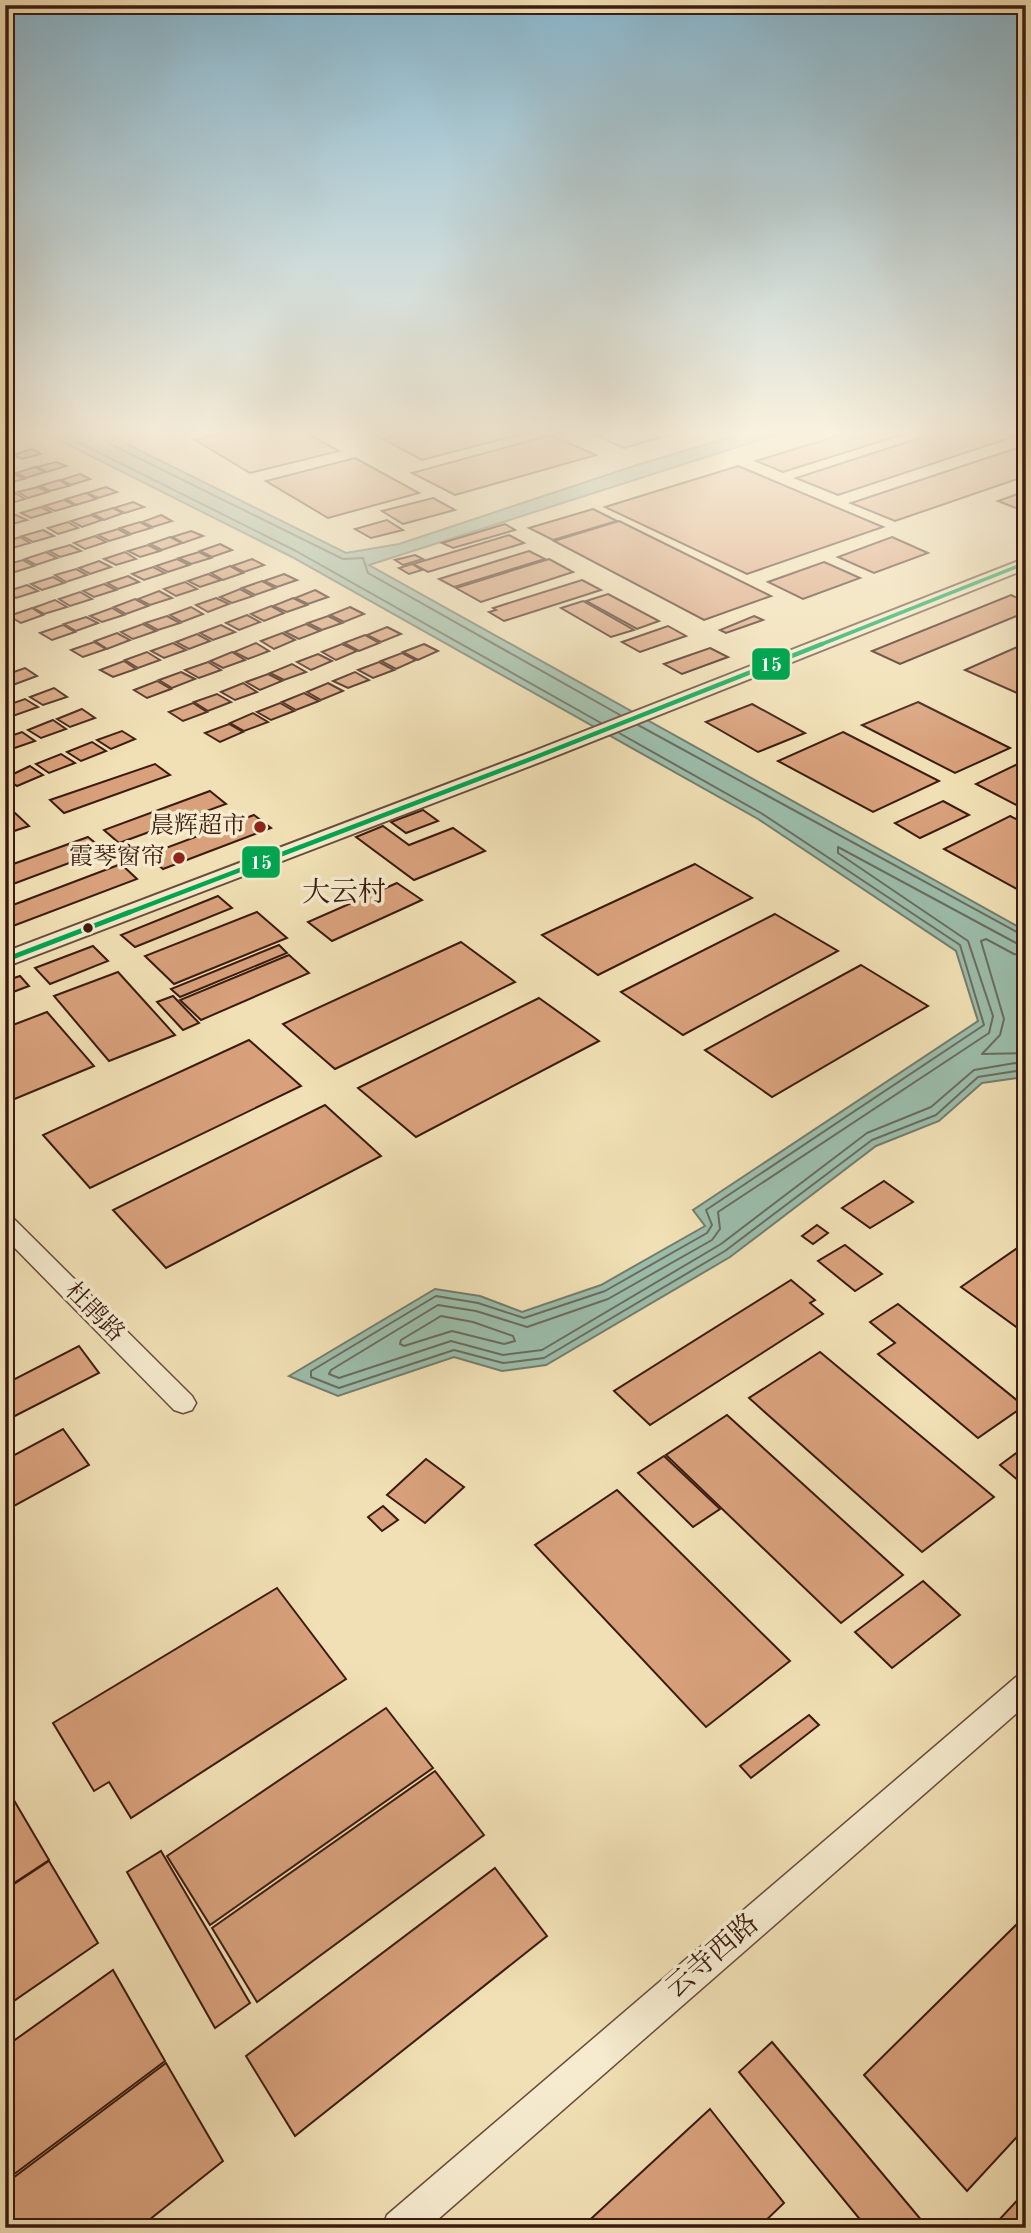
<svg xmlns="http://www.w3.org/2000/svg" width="1031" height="2233" viewBox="0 0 1031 2233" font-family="'Old Standard TT','Noto Serif SC',serif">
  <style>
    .water { fill: #9bbdab; stroke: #757c6d; stroke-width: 2 }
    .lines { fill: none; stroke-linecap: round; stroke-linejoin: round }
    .shore { stroke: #6b6c5e; stroke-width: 2 }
    .building { fill: #d8a17c; stroke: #3b1b10; stroke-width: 2 }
    .minor-casing { stroke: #684c39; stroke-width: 3 }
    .tertiary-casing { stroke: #684c39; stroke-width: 4 }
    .minor { fill: #f6ebcf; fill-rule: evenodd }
    .tertiary { fill: #f6ebcf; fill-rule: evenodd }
    .bus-1-far2-casing { stroke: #f6ebcf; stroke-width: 7 }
    .bus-1-far1-casing { stroke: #f6ebcf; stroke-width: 9 }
    .bus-1-casing { stroke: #f6ebcf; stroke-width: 10 }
    .bus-1-far2 { stroke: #00a651; stroke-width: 3.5 }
    .bus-1-far1 { stroke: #00a651; stroke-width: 4.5 }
    .bus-1 { stroke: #00a651; stroke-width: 5 }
    .poi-dot { fill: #8f2418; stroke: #f6ebcf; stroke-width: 2.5 }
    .bus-dot { fill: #3b1b10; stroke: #f6ebcf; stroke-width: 2.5 }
    .labels { text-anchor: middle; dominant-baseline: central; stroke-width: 7; stroke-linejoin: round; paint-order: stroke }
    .poi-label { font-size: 24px; fill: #3b1b10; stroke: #f6ebcf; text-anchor: end }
    .street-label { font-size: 24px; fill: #3b1b10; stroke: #f6ebcf }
    .quarter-label { font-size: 28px; fill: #3b1b10; stroke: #f6ebcf }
    .near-street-label { font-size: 28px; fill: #3b1b10; stroke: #f6ebcf }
    .line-badge { stroke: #f6ebcf; stroke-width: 2.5 }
    .badge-label { font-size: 19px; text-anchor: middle; font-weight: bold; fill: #fff }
  </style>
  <rect width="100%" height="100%" fill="#f1e0b5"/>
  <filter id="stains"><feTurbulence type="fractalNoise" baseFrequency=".00286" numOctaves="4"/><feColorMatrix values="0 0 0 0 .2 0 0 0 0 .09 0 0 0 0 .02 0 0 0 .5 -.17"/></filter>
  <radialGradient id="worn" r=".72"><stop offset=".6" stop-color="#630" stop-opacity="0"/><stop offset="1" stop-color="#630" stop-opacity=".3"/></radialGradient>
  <polygon class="water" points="29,433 105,433 346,553 399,544 640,464 745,433 781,433 369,565 1026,931 1026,1083 1017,1078 982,1083 939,1121 876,1146 730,1257 546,1365 502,1371 454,1357 338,1396 289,1376 435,1289 480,1296 522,1312 601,1285 705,1226 693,1210 978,1021 956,951 758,819 292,557 71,446 46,434"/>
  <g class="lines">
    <g class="shore">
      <polyline points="60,433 296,551 601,723"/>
      <polyline points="104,433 108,443 343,559 363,558 368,573 620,715"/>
      <polyline points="638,725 1026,937"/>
      <polyline points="619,733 761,813 960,945 984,1025 706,1210 712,1225 707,1233 605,1291 524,1318 478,1303 436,1296 311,1371 311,1377 339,1388 454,1350 503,1363 544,1358 725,1251 872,1140 936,1115 978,1077 1016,1071 1026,1075"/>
      <polyline points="1026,945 1016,943 838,847 838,853 968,941 993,1016 989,1033 718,1212 720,1229 712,1240 608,1299 527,1327 476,1311 438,1305 331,1370 329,1374 339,1378 451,1341 503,1355 542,1350 721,1244 867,1133 931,1107 974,1070 1015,1063 1026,1065"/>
      <polyline points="1026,956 1014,954 986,939 981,941 1004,1019 1000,1035 982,1054 1026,1053"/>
      <polygon points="441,1316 473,1322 513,1336 515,1341 504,1344 452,1331 404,1346 400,1344 401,1340"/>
    </g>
  </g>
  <g class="building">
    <polygon points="224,433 306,433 339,451 250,473 195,440"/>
    <polygon points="407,433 525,433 422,460 383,439"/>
    <polygon points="591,433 676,433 624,448"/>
    <polygon points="847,433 907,433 783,472 756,461"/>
    <polygon points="935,433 1025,433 838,495 796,478"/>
    <polygon points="551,435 596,455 455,495 412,473"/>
    <polygon points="1026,445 1026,476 895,521 851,503"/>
    <polygon points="32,449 41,454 22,459 13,455"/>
    <polygon points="355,458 419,493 328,518 266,481"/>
    <polygon points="56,462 66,466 47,472 37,467"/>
    <polygon points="738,466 883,527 747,574 605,507"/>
    <polygon points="35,467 45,472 26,478 16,473"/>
    <polygon points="14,474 24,479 5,484 5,476"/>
    <polygon points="80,474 90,479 71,485 61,480"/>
    <polygon points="59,480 69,486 50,491 40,486"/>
    <polygon points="38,487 48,492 28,498 18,492"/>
    <polygon points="106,487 117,492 98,498 87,493"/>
    <polygon points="1026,491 1026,512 998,501"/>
    <polygon points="15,493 25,499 5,505 5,496"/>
    <polygon points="86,493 96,499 76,505 66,499"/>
    <polygon points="433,498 455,510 403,524 382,511"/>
    <polygon points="64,500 75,505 55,511 44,506"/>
    <polygon points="133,502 144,507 125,513 114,508"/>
    <polygon points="41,507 51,512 31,518 21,513"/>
    <polygon points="113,508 123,513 104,520 93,514"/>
    <polygon points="593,509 617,521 553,540 529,528"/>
    <polygon points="16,515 27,520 5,526 5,518"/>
    <polygon points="91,515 102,520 82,527 71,521"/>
    <polygon points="161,515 172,521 153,527 142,522"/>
    <polygon points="387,520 403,530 371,538 355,529"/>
    <polygon points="619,521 771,596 704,620 554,541"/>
    <polygon points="68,522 78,528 58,534 48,528"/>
    <polygon points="140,522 151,528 131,534 120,528"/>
    <polygon points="505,524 515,530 453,548 442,543"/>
    <polygon points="118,529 129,535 109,541 98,535"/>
    <polygon points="43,530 54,536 33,542 22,536"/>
    <polygon points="191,531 203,536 183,543 172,537"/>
    <polygon points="509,535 524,543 428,572 413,564"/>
    <polygon points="95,536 106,542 85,549 74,543"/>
    <polygon points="20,537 30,543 9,549 5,547 5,542"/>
    <polygon points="170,537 182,543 162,550 150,544"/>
    <polygon points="892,537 928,553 874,573 838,557"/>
    <polygon points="220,544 232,550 212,557 200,551"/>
    <polygon points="70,545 81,551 60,557 49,551"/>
    <polygon points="148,545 160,551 140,557 128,551"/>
    <polygon points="529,551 545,559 454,587 439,579"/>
    <polygon points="46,552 57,558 36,565 25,559"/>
    <polygon points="125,552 136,559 116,565 104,559"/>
    <polygon points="199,552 211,558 191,564 179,558"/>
    <polygon points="415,555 423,559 403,565 395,560"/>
    <polygon points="177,559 189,565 168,572 156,566"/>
    <polygon points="252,559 264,565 244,572 232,566"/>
    <polygon points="549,559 573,572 481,602 456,588"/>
    <polygon points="23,560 34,566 12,573 5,569 5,565"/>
    <polygon points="99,561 111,567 90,574 79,568"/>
    <polygon points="824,562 860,578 803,599 768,582"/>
    <polygon points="412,564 422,570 409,574 399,568"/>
    <polygon points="230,566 243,573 223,580 211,573"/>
    <polygon points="153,567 165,573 144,580 132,574"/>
    <polygon points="76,569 87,575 66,582 55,575"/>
    <polygon points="208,574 221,580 200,587 188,581"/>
    <polygon points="284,574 297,580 277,587 264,581"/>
    <polygon points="128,576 139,582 118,589 107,583"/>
    <polygon points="53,577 64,583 42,590 31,584"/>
    <polygon points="582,580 601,590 504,621 489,612 496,610 493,608"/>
    <polygon points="262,581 275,588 255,595 242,588"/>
    <polygon points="185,582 197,589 176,596 164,589"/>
    <polygon points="104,584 116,590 94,597 83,591"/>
    <polygon points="27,585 38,591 16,598 5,592"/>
    <polygon points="240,589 253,596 232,603 220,597"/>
    <polygon points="315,590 328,597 308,604 295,598"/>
    <polygon points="159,591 172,598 150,605 138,599"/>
    <polygon points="80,592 92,599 70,606 59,599"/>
    <polygon points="608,594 659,621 637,629 586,601"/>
    <polygon points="1011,595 1026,602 1026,612 900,664 872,651"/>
    <polygon points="216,598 229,604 208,612 196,605"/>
    <polygon points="293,598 307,605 287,612 273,606"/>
    <polygon points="135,599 148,606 126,614 114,607"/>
    <polygon points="55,600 67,607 44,614 33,608"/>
    <polygon points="583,601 634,630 611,637 561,608"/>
    <polygon points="271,606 284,613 264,621 251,614"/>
    <polygon points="191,607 203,614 182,622 170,615"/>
    <polygon points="350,607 364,614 344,622 330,615"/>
    <polygon points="32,608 43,615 21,623 9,616"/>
    <polygon points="112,608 124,615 102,622 90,616"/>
    <polygon points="247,615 260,622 239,630 226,623"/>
    <polygon points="167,616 180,623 158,630 145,623"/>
    <polygon points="328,616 342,623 322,630 308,623"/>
    <polygon points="754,616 763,620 726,633 720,630"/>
    <polygon points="86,617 98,623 76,631 64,624"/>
    <polygon points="143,624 156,631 133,639 121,632"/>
    <polygon points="306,624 320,631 299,639 285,632"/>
    <polygon points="63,625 75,632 52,640 40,633"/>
    <polygon points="221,625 235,632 213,640 200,633"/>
    <polygon points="668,626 686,636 640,652 622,642"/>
    <polygon points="387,627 401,634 381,642 367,635"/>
    <polygon points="117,633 130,640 107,649 95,641"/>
    <polygon points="282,633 295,640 274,649 261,641"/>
    <polygon points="197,634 210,641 189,649 176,642"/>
    <polygon points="365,635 379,643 359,651 344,643"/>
    <polygon points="94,642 106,649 83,657 71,650"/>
    <polygon points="173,643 186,650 164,658 151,651"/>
    <polygon points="256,643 269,651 248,659 234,652"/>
    <polygon points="1026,643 1026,697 965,670"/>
    <polygon points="342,644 357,651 336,660 322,652"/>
    <polygon points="424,644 438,651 418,660 403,652"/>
    <polygon points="710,648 728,657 682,674 664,664"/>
    <polygon points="147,652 160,660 138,668 125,660"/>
    <polygon points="232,652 245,660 223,668 210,661"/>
    <polygon points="402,653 416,660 396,669 381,661"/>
    <polygon points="318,654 332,661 311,670 297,662"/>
    <polygon points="124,661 136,669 113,677 100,670"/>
    <polygon points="208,662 221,670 199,678 185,670"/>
    <polygon points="379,662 394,670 373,678 358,670"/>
    <polygon points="292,664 306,672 284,680 270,673"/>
    <polygon points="25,668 37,676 13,685 5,680 5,675"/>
    <polygon points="181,672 195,679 172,688 159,680"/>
    <polygon points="355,672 369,680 348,688 333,681"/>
    <polygon points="268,674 282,681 260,690 246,682"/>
    <polygon points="157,681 171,689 147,698 134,690"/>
    <polygon points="243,683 257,692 235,700 221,692"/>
    <polygon points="328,683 343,691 321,700 307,692"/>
    <polygon points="54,688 67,697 43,705 30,697"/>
    <polygon points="304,693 319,701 296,710 282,702"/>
    <polygon points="217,694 231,702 208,711 194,702"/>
    <polygon points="25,699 38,707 13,716 5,711 5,706"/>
    <polygon points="918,702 1010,748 955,773 862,725"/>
    <polygon points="193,703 207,712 183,721 169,712"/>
    <polygon points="280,703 294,711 271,720 257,712"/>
    <polygon points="752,704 805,733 758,752 706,722"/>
    <polygon points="82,709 95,718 70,727 57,719"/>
    <polygon points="253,713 268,722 244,731 230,723"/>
    <polygon points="53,720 66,729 41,738 28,730"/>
    <polygon points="229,724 243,732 220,742 205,733"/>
    <polygon points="122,731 135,739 111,749 97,740"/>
    <polygon points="22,732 35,741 9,750 5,748 5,738"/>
    <polygon points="843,732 939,781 873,812 778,761"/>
    <polygon points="92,742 106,751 81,761 67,752"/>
    <polygon points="61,754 75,763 49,773 36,764"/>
    <polygon points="1026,760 1026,810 976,784"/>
    <polygon points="155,764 170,775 64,813 50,800"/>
    <polygon points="30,766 43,775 17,786 5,778"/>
    <polygon points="210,791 226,804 119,843 104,830"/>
    <polygon points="943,801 969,815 920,838 895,823"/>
    <polygon points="423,810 438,821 406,833 391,822"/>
    <polygon points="15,813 29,826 5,834 5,816"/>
    <polygon points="254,815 271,828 163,869 147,855"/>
    <polygon points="1010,816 1026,824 1026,894 944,849"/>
    <polygon points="383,826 409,845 453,828 485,851 414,880 356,837"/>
    <polygon points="88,837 104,850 5,887 5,867"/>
    <polygon points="121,864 137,879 5,929 5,908"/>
    <polygon points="695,864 752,898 598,975 542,935"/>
    <polygon points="397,883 422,900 332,941 308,922"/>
    <polygon points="218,896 232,908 135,947 121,935"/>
    <polygon points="257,912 287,938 174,984 145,956"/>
    <polygon points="775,914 838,951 683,1035 621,992"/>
    <polygon points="461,942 515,982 335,1069 283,1024"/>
    <polygon points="279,945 287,953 180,997 171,989"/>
    <polygon points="93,946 108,961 50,984 35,968"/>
    <polygon points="289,955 309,973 201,1020 180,1000"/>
    <polygon points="861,965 928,1006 772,1097 705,1050"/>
    <polygon points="118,972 175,1035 109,1061 54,996"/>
    <polygon points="20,976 29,986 5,995 5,981"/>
    <polygon points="173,996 199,1023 183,1030 157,1002"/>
    <polygon points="539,998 599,1041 416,1137 358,1088"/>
    <polygon points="47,1012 94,1066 5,1103 5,1028"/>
    <polygon points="249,1040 301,1086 90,1188 43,1135"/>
    <polygon points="325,1105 381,1156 166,1268 113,1210"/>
    <polygon points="884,1181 913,1202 870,1228 842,1208"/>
    <polygon points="817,1225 828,1233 813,1244 802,1236"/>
    <polygon points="1026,1242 1026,1334 961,1287"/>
    <polygon points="845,1245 882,1274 855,1291 818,1261"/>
    <polygon points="791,1280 815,1300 810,1303 823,1314 650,1425 614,1391"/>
    <polygon points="898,1304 1024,1406 978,1438 878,1354 895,1343 870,1322"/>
    <polygon points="79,1346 99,1373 5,1421 5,1384"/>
    <polygon points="820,1352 994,1497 922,1552 749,1398"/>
    <polygon points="727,1415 903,1575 841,1623 666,1455"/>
    <polygon points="63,1429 89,1465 14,1506 5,1493 5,1460"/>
    <polygon points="1026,1446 1026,1487 1000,1465"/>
    <polygon points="664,1456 720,1509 693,1527 638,1473"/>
    <polygon points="426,1459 464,1487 425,1523 387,1495"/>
    <polygon points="617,1490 790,1661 706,1727 535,1545"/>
    <polygon points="383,1506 398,1520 382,1531 368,1517"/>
    <polygon points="923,1581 960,1615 892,1668 855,1632"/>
    <polygon points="277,1588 346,1679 131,1818 109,1782 94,1791 53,1723"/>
    <polygon points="386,1708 433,1768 210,1925 167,1856"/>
    <polygon points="809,1715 819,1725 751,1778 740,1766"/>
    <polygon points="435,1771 484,1835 257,2002 212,1928"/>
    <polygon points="5,1785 49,1860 5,1889"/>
    <polygon points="161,1851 250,2003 215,2028 127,1872"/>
    <polygon points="49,1861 98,1943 5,2007 5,1890"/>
    <polygon points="495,1868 547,1936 295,2136 246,2056"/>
    <polygon points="1016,1925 1026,1935 1026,2127 967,2191 864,2075"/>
    <polygon points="113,1970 165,2061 5,2181 5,2047"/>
    <polygon points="772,2042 928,2228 867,2228 739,2072"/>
    <polygon points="166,2063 223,2161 139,2228 5,2228 5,2184"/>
    <polygon points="710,2109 784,2203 758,2228 581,2228"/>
    <polygon points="1026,2191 1026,2228 1004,2228 998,2221"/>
  </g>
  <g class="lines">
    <g class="minor-casing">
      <g id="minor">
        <polygon points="5,1216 13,1218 192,1396 196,1403 192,1410 183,1413 174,1410 5,1238"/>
        <polygon points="1026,1673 1026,1705 428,2228 382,2228 387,2215 1016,1677"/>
      </g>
    </g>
    <g class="tertiary-casing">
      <polygon id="tertiary" points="1026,558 1026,569 543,761 5,967 5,952 529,753"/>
    </g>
    <use href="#minor" class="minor"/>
    <use href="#tertiary" class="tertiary"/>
    <g class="bus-1-far2-casing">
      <polyline id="bus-1-far2" points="817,646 1026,563"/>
    </g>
    <g class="bus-1-far1-casing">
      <polyline id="bus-1-far1" points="125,914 536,757 822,644"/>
    </g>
    <g class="bus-1-casing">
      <polyline id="bus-1" points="5,960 130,912"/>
    </g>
    <use href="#bus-1-far2" class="bus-1-far2"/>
    <use href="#bus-1-far1" class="bus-1-far1"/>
    <use href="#bus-1" class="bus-1"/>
  </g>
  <linearGradient id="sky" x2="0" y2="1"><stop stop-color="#89b8d0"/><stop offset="0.58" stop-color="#f9f1de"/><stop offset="1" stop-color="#f9f1de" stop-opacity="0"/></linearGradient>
  <rect width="1031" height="746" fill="url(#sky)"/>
  <g class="poi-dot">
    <circle cx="260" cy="827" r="7"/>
    <circle cx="179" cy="858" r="7"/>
  </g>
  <circle class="bus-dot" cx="88" cy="928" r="6"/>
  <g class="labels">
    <g class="poi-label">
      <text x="246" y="827">晨辉超市</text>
      <text x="165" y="858">霞琴窗帘</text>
    </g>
    <g class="street-label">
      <text transform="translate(94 1313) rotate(45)">杜鹃路</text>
    </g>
    <g class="quarter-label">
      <text x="344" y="894">大云村</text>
    </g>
    <g class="near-street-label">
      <text transform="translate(713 1957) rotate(-41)">云寺西路</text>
    </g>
  </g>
  <g class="line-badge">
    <rect x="751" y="647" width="40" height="34" rx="7" fill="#00a651"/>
    <rect x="241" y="845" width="40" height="34" rx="7" fill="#00a651"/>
  </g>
  <g class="badge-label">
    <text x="771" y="671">15</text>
    <text x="261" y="869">15</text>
  </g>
  <rect width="1031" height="2233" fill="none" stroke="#f1e0b5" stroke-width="28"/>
  <rect x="7" y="7" width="1017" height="2219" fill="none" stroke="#3b1b10" stroke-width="3.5"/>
  <rect x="14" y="14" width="1003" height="2205" fill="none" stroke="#3b1b10" stroke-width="2"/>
  <rect width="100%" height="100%" filter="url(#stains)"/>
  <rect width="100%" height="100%" fill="url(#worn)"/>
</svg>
